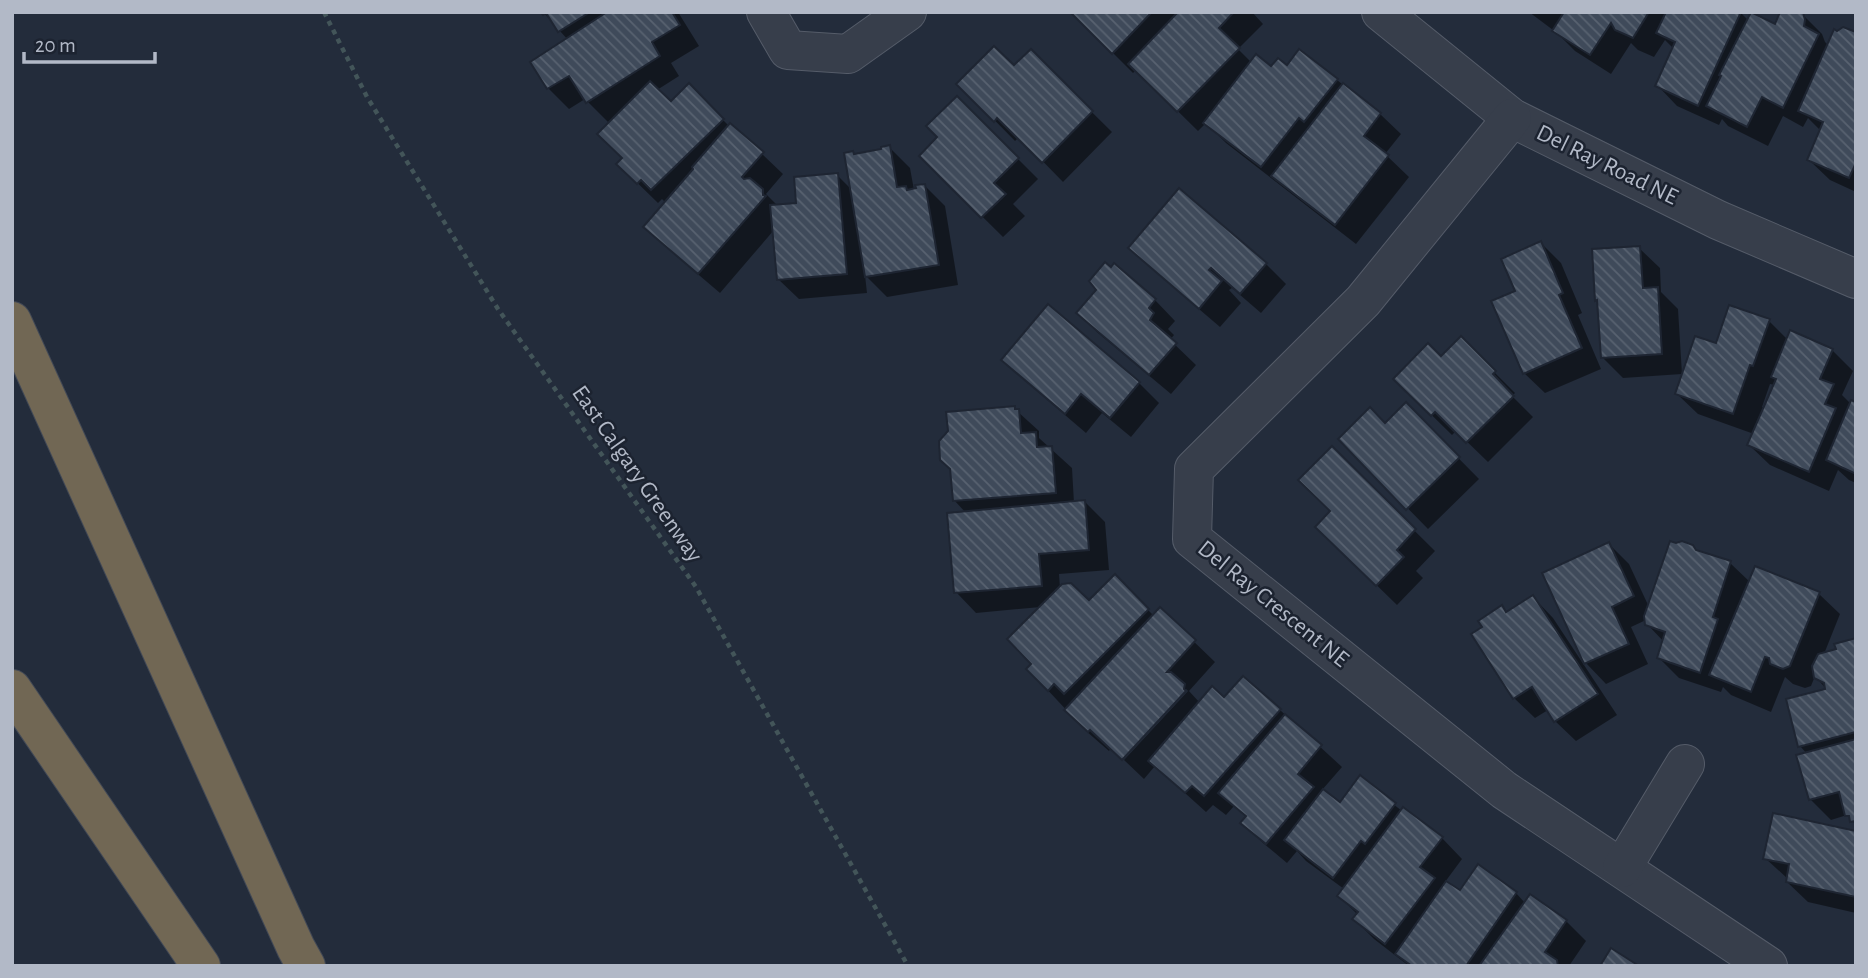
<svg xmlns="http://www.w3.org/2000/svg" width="1868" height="978" viewBox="0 0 1868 978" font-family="'Alegreya Sans',sans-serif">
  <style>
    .shadow { fill: #0007; fill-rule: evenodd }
    .building { fill: url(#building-back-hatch); stroke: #1e2532; stroke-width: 2 }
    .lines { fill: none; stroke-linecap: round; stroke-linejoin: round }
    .street-casing { stroke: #555c69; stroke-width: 40 }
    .highway-casing { stroke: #424956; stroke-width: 40 }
    .path { stroke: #435559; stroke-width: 4.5; stroke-dasharray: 5 5; stroke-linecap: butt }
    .street { stroke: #373e4b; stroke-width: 38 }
    .highway { stroke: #716754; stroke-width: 38 }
    .labels { text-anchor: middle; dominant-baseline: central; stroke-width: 5; stroke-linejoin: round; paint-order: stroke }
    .street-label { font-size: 24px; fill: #b2b9c7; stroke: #1c2330 }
  </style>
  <defs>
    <pattern id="building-back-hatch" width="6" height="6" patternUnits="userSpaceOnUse" patternTransform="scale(1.75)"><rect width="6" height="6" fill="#3f4a5a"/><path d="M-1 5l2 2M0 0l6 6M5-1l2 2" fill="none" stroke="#586270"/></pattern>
  </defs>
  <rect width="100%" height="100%" fill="#232c3b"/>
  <g class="shadow">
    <polygon points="543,12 678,12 699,46 671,63 679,76 657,90 671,104 689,86 729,126 762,154 783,174 766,194 778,206 798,204 837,175 852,190 855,155 889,147 910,168 914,190 925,186 945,206 958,285 887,297 865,275 867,293 799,299 778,279 774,230 720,293 666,247 645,227 666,203 662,199 658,203 618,164 624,158 610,124 585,99 569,109 548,88 533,63 568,40"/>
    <polygon points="1072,12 1252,12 1263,24 1238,49 1252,63 1272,69 1288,67 1337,80 1380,114 1401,134 1385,154 1409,177 1356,244 1226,143 1206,123 1198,131 1136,70 1133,73"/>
    <polygon points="1529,12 1740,12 1749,21 1776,26 1801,13 1822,34 1825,42 1829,46 1856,34 1856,192 1830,180 1809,160 1821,131 1808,118 1803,127 1783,116 1768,146 1728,126 1722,119 1719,125 1677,106 1657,85 1674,49 1665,40 1654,57 1638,50 1631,43 1611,74 1575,51 1557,33"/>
    <polygon points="1031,52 1112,132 1063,182 1019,137 1015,141 959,84 1014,68"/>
    <polygon points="957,98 1038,179 1013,204 1025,216 1003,237 921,156 940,137"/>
    <polygon points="1541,243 1561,263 1582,313 1578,315 1601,369 1545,393 1524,373 1517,292"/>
    <polygon points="1130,248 1266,264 1286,284 1261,313 1232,288 1229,290 1241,303 1220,327 1151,268"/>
    <polygon points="1639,248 1660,268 1661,292 1678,309 1682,374 1623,378 1602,357 1599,302 1596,300"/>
    <polygon points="1155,300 1175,321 1168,329 1174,335 1170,340 1196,365 1171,394 1098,333 1078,313"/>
    <path d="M1769,321L1788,340L1832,350L1853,371L1842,395L1851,404H1856V483L1849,480L1838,470L1829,491L1770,465L1749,445L1754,434L1698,414L1677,394L1717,345ZM1770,384L1775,385L1765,408L1762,407Z"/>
    <polygon points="1461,339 1515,393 1512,396 1533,417 1488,462 1456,431 1452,435 1395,379 1441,359"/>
    <polygon points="1004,360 1139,383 1159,403 1131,437 1102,413 1086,433 1024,380"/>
    <polygon points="1406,405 1479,479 1428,529 1340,439 1385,425"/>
    <polygon points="1017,411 1039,431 1039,438 1072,468 1074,503 1085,502 1105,522 1109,570 1059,574 1060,588 1089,603 1115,577 1154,616 1161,610 1215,662 1189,691 1200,703 1225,700 1280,710 1342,767 1322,790 1341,805 1360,778 1402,811 1442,838 1462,859 1445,882 1460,892 1516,893 1525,903 1566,921 1586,941 1569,966 1409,966 1374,939 1354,919 1358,915 1339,896 1344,889 1306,861 1297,851 1287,863 1263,843 1243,823 1247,818 1234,806 1226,815 1213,805 1206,812 1155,766 1144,779 1124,760 1188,691 1186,689 1121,758 1111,748 1109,751 1086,731 1028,669 1033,664 1041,607 976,613 956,592 966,513 954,500"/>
    <polygon points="1332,449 1435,551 1416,571 1423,578 1397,605 1317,527 1333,511"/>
    <polygon points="1609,544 1629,564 1649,607 1698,552 1730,563 1750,582 1756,568 1819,594 1840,614 1824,654 1838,650 1856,640 1856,825 1847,815 1831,820 1810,799 1807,754 1800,746 1827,690 1815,676 1811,686 1805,688 1793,684 1785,677 1771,712 1731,695 1723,687 1721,692 1679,678 1659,658 1664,642 1647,624 1646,620 1631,627 1648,664 1606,684 1585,662"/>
    <polygon points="1533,597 1553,618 1617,715 1576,741 1555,721 1548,710 1535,718 1514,698 1484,628 1502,607 1508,613"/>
    <polygon points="1856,832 1856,913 1808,902 1787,882 1788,879 1765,858"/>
  </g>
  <g class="building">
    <polygon points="541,12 590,12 558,32 546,13 543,15"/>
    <polygon points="607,12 672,12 680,25 652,42 660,56 586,103 569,76 547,89 530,62"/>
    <polygon points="1070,12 1152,12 1112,54"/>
    <polygon points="1178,12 1234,12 1219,28 1240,48 1177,112 1128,64"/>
    <polygon points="1564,12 1649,12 1633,38 1615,30 1611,23 1590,55 1552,31"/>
    <polygon points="1666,12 1741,12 1698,106 1655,86 1675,42 1656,33"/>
    <polygon points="1751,12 1775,24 1780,12 1803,12 1805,20 1804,26 1819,34 1783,108 1762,97 1747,127 1706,106 1721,76 1719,75"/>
    <polygon points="1843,27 1856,32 1856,163 1849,178 1807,160 1823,122 1798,111 1834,29 1837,31"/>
    <polygon points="994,46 1014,65 1031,49 1093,111 1042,163 997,118 994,122 956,84"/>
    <polygon points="1299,49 1338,79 1304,122 1299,118 1261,167 1203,123 1256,54 1271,66 1278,58 1287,65"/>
    <polygon points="650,81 671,101 689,83 724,119 651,190 641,180 637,184 616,164 622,158 597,134"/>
    <polygon points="1343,83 1381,113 1364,136 1389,155 1335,225 1271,176"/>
    <polygon points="957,96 1019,158 994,183 1006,194 981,218 919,156 937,137 926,126"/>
    <polygon points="730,123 764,152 742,177 744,179 750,178 763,189 763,195 766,196 698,274 643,227 693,169 692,167"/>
    <polygon points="890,145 897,187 906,186 907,190 916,188 915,185 925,184 939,265 865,277 844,153 853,151 854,154 881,149 881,147"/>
    <polygon points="838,173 847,274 777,280 770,205 796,203 794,177"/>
    <polygon points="1179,188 1267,263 1240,294 1211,268 1209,270 1222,281 1199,309 1128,248"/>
    <polygon points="1541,241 1563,293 1559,295 1582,348 1523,374 1491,301 1515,291 1501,259"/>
    <polygon points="1640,246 1643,288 1658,287 1662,354 1601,358 1597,300 1595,301 1592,249"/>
    <polygon points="1105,262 1111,267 1114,263 1156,299 1149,308 1154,313 1150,320 1177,343 1149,375 1076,313 1096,290 1089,281"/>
    <polygon points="1048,304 1140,382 1110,418 1081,394 1065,414 1001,360"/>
    <polygon points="1729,305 1770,319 1753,366 1750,365 1733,414 1675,394 1695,336 1716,343"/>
    <polygon points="1790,330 1833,349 1820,379 1834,384 1825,404 1836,408 1809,472 1747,445 1776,379 1771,377"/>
    <polygon points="1461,336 1496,371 1493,374 1514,396 1466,443 1435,412 1431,416 1393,379 1428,343 1441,356"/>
    <polygon points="1851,400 1856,402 1856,474 1826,460"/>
    <polygon points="1406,402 1460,457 1406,510 1338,439 1370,407 1385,423"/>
    <polygon points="1015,406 1015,409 1019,409 1021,433 1036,432 1037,447 1052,446 1056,493 953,501 950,469 940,460 939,441 948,431 946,412"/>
    <polygon points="1332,446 1416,529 1397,550 1404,557 1376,586 1315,527 1330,511 1298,480"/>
    <polygon points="1085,500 1089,550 1039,554 1042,586 954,593 947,513"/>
    <polygon points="1670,541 1676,543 1682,541 1693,545 1696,550 1731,561 1713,617 1718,619 1700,673 1657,658 1665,632 1645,625 1644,616"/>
    <polygon points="1609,542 1634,596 1612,607 1629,644 1584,664 1542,573"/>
    <polygon points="1755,566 1820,592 1790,666 1783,669 1770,664 1769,658 1765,657 1751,692 1709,675"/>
    <polygon points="1115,574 1149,609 1064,694 1054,684 1048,691 1026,669 1031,664 1007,639 1062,584 1071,583 1089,600"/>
    <polygon points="1533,595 1598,694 1554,722 1532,687 1513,699 1471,634 1482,627 1478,621 1502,605 1506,612"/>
    <polygon points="1160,607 1196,640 1167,672 1171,672 1185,684 1184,689 1186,691 1122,760 1090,730 1088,732 1064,710"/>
    <polygon points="1856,638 1856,732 1798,747 1786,699 1825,689 1824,683 1814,678 1812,666 1818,654 1836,649 1834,644"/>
    <polygon points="1243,676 1281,709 1204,796 1192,786 1185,793 1148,761 1212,686 1224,697"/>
    <polygon points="1285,714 1322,745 1298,774 1314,787 1266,844 1240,823 1246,816 1218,793"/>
    <polygon points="1856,739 1856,821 1850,822 1849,816 1845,816 1839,792 1809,800 1796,755"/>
    <polygon points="1360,775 1396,803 1365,844 1361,841 1333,878 1284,840 1323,789 1340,802"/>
    <polygon points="1403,807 1443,837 1420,867 1435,878 1385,944 1352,919 1358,912 1337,896"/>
    <polygon points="1773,813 1856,831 1856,897 1786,882 1789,864 1763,859"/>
    <polygon points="1478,864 1517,892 1466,966 1412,966 1395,954 1446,881 1460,890"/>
    <polygon points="1530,894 1567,920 1545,952 1557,960 1558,966 1479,966"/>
    <polygon points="1611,948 1639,966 1600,966"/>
  </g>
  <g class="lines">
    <g class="street-casing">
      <g id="street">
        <polyline points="766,12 788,50 848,54 907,12"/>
        <polyline points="1381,12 1512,118 1718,220 1856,279"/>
        <polyline points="1512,118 1363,301 1194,469 1192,539 1504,790 1768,966"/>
        <polyline points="1622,868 1685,764"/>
      </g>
    </g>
    <g class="highway-casing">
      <g id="highway">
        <polyline points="12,321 296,948 306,966"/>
        <polyline points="12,689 201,966"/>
      </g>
    </g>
    <polyline class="path" points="324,12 367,97 498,309 696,587 908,966"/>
    <use href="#street" class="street"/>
    <use href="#highway" class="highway"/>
  </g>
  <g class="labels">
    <g class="street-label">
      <text transform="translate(1607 165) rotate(26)">Del Ray Road NE</text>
      <text transform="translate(637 474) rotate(55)">East Calgary Greenway</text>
      <text transform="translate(1273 604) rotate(39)">Del Ray Crescent NE</text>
    </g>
  </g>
  <rect width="1868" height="978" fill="none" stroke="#b2b9c7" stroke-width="28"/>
  <path d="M24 52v10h131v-10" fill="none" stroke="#b2b9c7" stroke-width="3.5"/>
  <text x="35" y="52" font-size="21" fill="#b2b9c7" stroke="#1c2330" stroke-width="5" paint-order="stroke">20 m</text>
</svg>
